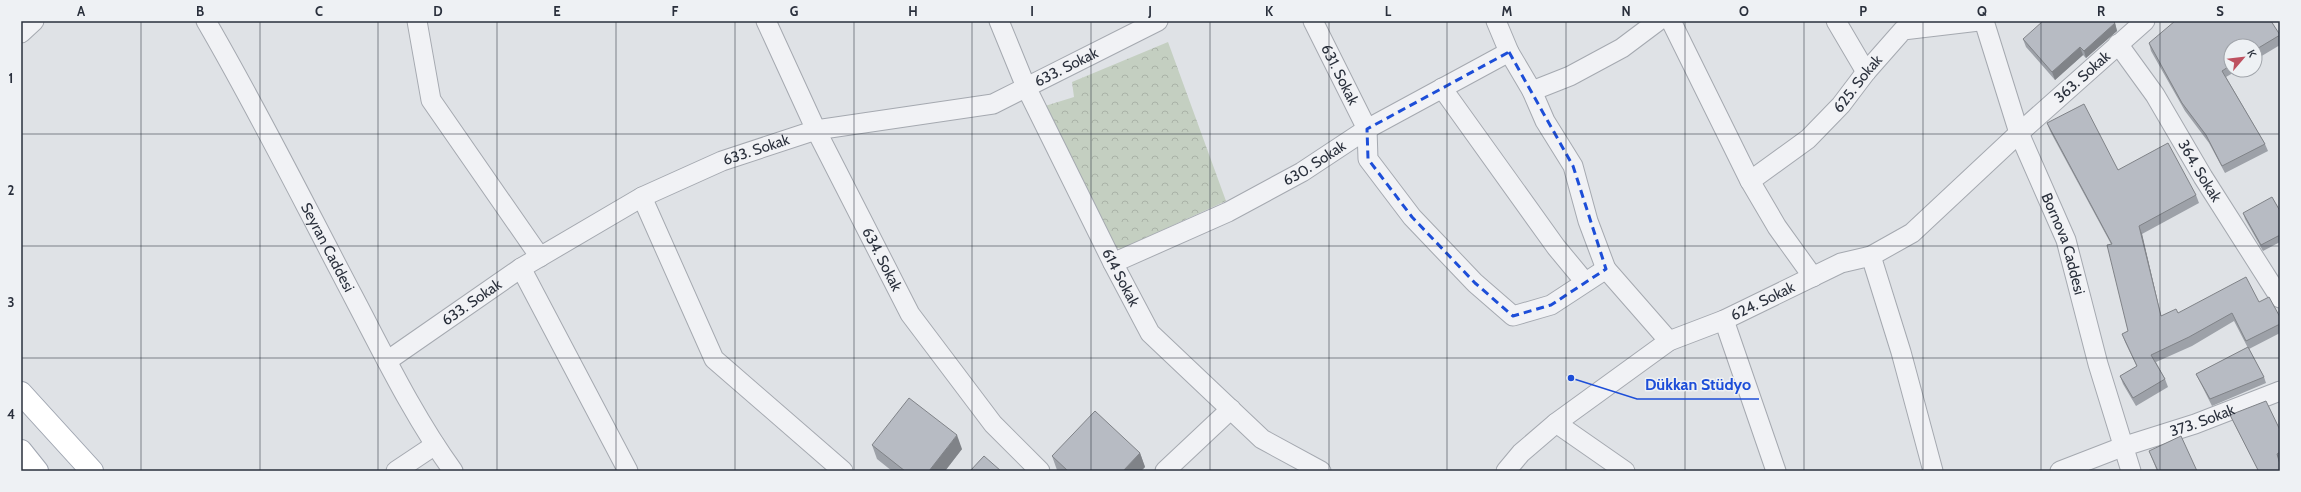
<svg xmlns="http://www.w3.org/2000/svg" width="2301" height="492" viewBox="0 0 2301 492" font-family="Cabin,sans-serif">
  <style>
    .park { fill: url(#park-crowns) }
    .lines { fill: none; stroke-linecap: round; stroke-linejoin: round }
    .minor-casing { stroke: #a5a9b0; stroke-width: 21 }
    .major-casing { stroke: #a0a6b1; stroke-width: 24 }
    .minor { stroke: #f1f2f5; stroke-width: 19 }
    .major { stroke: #fff; stroke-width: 22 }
    .wall { fill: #9da1a8 }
    .shaded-wall { fill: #808388 }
    .building { fill: #b7bbc3; stroke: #808388 }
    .marked { fill: none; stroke: #1d4ed8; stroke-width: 3; stroke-dasharray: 8 5; stroke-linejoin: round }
    .grid { fill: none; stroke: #2a303c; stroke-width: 1; stroke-opacity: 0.55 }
    .labels { text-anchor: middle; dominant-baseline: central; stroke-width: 3; stroke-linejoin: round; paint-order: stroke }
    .street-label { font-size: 15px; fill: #2a303c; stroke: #eef1f4 }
    .leader { fill: none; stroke: #1d4ed8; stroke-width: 1.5 }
    .callout-dot { fill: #1d4ed8; stroke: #eef1f4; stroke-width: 1.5 }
    .callout-label { font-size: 16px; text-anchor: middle; font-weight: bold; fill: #1d4ed8; stroke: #eef1f4; stroke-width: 3; stroke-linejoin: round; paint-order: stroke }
    .neatline { fill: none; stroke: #2a303c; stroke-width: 1.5 }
    .grid-label { font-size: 13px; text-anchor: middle; font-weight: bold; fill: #2a303c }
  </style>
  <defs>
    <pattern id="park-crowns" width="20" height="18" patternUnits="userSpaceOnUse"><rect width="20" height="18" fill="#c4cfc1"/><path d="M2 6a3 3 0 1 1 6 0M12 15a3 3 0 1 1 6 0" fill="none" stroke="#a9b2a7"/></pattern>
  </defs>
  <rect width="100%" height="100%" fill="#dfe2e6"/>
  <polygon class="park" points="1168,42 1226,201 1121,249 1113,246 1045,106 1074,97 1072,82"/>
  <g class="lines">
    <g class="minor-casing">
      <g id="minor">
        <path id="s1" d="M206,21C259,112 305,205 354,298C385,357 414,417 453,471"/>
        <polyline points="417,21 431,100 540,257"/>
        <path id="s2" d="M766,21L816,130L910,314L993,424L1040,471"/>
        <path id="s3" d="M999,21L1026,87L1113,263L1150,333L1262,439L1321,471"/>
        <path id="s4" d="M1313,21L1367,129L1368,159L1412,217L1475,283L1513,316L1551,305L1606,269L1669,341"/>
        <polyline points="1496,21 1509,52 1532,91 1545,121 1573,166 1588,221 1606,269"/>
        <polyline points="1671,21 1750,181 1777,227 1813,277"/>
        <polyline points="1836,21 1866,72"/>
        <path id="s5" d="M1984,21L2019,133L2066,240L2098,364L2131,471"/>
        <polyline points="21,33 34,21"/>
        <path id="s6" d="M2118,44L2155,95L2203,177L2280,298"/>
        <polyline points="1442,88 1556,247 1585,282"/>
        <polyline points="1532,91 1570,76 1622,48 1658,21"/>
        <path id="s7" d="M1750,181L1808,139L1841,105L1866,72L1903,30L1979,21"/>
        <polyline points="642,197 714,359 843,471"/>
        <polyline points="1871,256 1901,352 1933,471"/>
        <path id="s8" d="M1113,263L1228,212L1302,172L1367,129L1509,52"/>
        <polyline points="521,268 628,471"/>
        <polyline points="1724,320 1776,471"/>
        <path id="s9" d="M387,361L521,268L642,197L722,161L816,130L993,104L1158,21"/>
        <polyline points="1556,423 1625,471"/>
        <polyline points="396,471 435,445"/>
        <polyline points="1165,471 1231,409"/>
        <path id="s10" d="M1506,471L1521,453L1556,423L1669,341L1724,320L1841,263L1871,256L1912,233L2019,133L2145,21"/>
        <path id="s11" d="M2060,471L2122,447L2195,424L2280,391"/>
      </g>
    </g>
    <g class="major-casing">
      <g id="major">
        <polyline points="21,393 92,471"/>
        <polyline points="21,451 37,471"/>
      </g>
    </g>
    <use href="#minor" class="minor"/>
    <use href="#major" class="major"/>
  </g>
  <g class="wall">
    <polygon points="2115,23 2117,31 2086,58 2083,55 2055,80 2026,47 2023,39"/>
    <polygon points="2280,35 2280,45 2255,60 2255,46 2231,46 2231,70 2238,70 2226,77 2265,144 2268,151 2225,173 2209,143 2185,111 2151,51 2149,43"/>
    <polygon points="2047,123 2118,170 2196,195 2199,203 2142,234 2161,316 2259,302 2280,317 2280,333 2249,349 2264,377 2266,383 2212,406 2196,374 2248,348 2234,321 2192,346 2156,362 2165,379 2168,387 2136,406 2123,384 2120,376 2137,367 2125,342 2122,334 2128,331 2111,244 2050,131"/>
    <polygon points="2280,211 2280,242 2263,251 2245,219 2243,213"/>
    <polygon points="2230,415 2280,430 2280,459 2258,470 2233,421"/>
    <polygon points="872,445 962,449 945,471 892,471 877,459"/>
    <polygon points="2149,451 2197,471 2157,471"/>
    <polygon points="1140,453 1145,467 1141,471 1058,471 1057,470 1052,456"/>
  </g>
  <g class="shaded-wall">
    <polygon points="2115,23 2117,31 2086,58 2084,51"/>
    <polygon points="2080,47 2083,55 2055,80 2052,72"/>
    <polygon points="2139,226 2142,234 2163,324 2161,316"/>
    <polygon points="957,435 962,449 945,471 929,471"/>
    <polygon points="1140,453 1145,467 1141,471 1123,471"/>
  </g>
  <g class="building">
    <polygon points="2043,21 2113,21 2115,23 2084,51 2080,47 2052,72 2023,39"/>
    <polygon points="2175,21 2271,21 2280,35 2255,50 2255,46 2231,46 2231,65 2222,71 2265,144 2222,166 2206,135 2182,103 2149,43"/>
    <polygon points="2084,104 2118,170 2168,143 2196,195 2139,226 2161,316 2176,309 2178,313 2246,277 2259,302 2269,297 2280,317 2280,324 2246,341 2232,313 2189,337 2151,355 2165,379 2133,398 2120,376 2137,366 2122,334 2128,331 2107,245 2112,244 2047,123"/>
    <polygon points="2272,197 2280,211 2280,235 2261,245 2243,213"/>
    <polygon points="2248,347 2264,377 2210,399 2196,374"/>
    <polygon points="909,398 957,435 929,471 905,471 872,445"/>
    <polygon points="2266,401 2280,430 2280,452 2277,454 2280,464 2280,471 2255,471 2258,470 2230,415"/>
    <polygon points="1095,411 1140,453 1123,471 1068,471 1052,456"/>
    <polygon points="2181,436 2197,471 2158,471 2149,451"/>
    <polygon points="984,456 1001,471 970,471"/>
  </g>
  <path class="marked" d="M1509,52L1573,166L1606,269L1551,305L1513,316L1475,283L1412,217L1368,159L1367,129Z"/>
  <path class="grid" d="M141,21V471M260,21V471M378,21V471M497,21V471M616,21V471M735,21V471M854,21V471M972,21V471M1091,21V471M1210,21V471M1329,21V471M1447,21V471M1566,21V471M1685,21V471M1804,21V471M1923,21V471M2041,21V471M2160,21V471M21,134H2280M21,246H2280M21,358H2280"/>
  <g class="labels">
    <g class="street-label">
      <text stroke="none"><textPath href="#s9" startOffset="751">633. Sokak</textPath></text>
      <text stroke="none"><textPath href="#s4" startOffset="60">631. Sokak</textPath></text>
      <text stroke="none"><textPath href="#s10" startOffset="707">363. Sokak</textPath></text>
      <text stroke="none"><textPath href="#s7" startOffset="146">625. Sokak</textPath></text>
      <text stroke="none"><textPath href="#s9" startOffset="427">633. Sokak</textPath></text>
      <text stroke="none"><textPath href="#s8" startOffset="225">630. Sokak</textPath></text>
      <text stroke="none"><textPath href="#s6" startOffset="151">364. Sokak</textPath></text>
      <text stroke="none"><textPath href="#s5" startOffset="237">Bornova Caddesi</textPath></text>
      <text stroke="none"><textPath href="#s1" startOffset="257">Seyran Caddesi</textPath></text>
      <text stroke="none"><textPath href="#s2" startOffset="265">634. Sokak</textPath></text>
      <text stroke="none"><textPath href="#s3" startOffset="284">614 Sokak</textPath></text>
      <text stroke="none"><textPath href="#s10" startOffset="311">624. Sokak</textPath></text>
      <text stroke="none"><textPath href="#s9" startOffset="103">633. Sokak</textPath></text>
      <text stroke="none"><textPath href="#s11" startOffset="151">373. Sokak</textPath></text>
    </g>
  </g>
  <path class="leader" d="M1571 378L1637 399H1759"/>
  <circle class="callout-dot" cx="1571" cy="378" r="4"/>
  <g class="callout-label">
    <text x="1698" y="390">Dükkan Stüdyo</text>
  </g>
  <rect width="2301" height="492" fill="none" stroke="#eef1f4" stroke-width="44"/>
  <g transform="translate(2243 58) rotate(62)"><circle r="19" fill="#eef1f4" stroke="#a0a4aa"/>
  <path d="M0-3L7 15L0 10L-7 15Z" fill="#be5160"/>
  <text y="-6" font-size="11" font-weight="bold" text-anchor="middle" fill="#2a303c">K</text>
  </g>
  <rect x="22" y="22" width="2257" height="448" class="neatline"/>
  <g class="grid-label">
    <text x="81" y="16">A</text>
    <text x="200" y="16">B</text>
    <text x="319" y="16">C</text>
    <text x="438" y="16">D</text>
    <text x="557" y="16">E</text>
    <text x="675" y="16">F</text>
    <text x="794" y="16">G</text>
    <text x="913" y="16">H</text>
    <text x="1032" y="16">I</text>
    <text x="1150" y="16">J</text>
    <text x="1269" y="16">K</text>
    <text x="1388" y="16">L</text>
    <text x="1507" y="16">M</text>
    <text x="1626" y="16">N</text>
    <text x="1744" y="16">O</text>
    <text x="1863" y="16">P</text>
    <text x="1982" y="16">Q</text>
    <text x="2101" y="16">R</text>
    <text x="2220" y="16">S</text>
    <text x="11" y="83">1</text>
    <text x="11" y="195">2</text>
    <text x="11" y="307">3</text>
    <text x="11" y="419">4</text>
  </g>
</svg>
